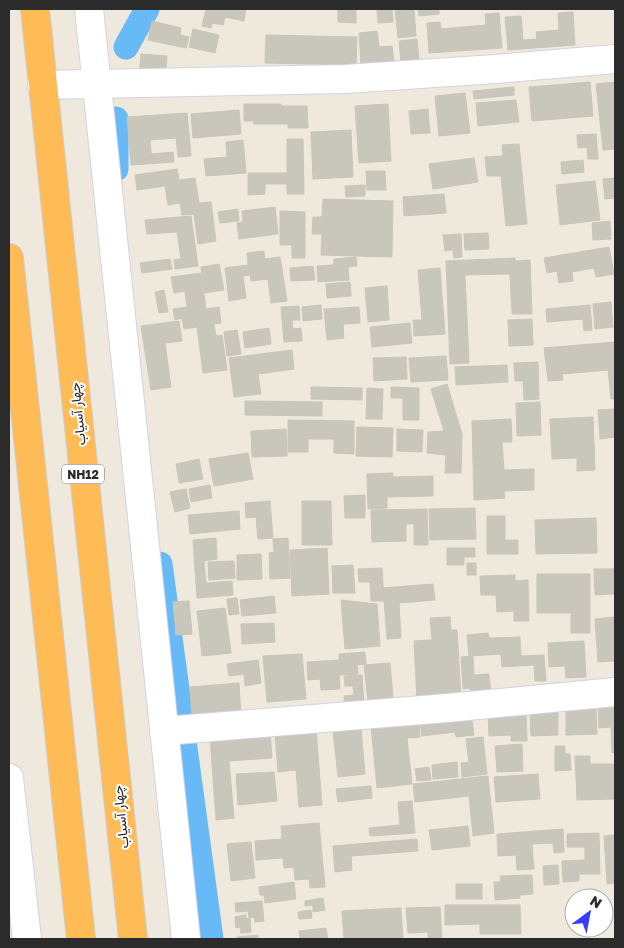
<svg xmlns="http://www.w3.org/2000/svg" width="624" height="948" viewBox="0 0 624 948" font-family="'Golos Text',Vazirmatn,sans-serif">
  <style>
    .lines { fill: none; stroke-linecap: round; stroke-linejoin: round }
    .canal { stroke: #68baf7; stroke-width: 25 }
    .building { fill: #c9c6bc; stroke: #c9c6b6 }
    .minor-casing { stroke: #d1d2e5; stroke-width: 30 }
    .highway-casing { stroke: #ccc; stroke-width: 30 }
    .minor { stroke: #fff; stroke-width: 28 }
    .highway { stroke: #ffbb56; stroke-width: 28 }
    .labels { text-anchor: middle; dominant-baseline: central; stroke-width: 4; stroke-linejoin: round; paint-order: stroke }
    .shield { fill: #fff; stroke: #6b6b6b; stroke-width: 1 }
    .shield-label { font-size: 12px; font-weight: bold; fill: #2b2b2b }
    .street-label { font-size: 14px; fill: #2b2b2b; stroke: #fff }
  </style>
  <rect width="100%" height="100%" fill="#eee9dc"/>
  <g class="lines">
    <g class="canal">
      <polyline points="126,47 147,9"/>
      <polyline points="116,169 116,119"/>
      <polyline points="160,564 211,939"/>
    </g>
  </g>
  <g class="building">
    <polygon points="206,9 246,9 244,21 225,17 223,25 212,23 211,28 202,26"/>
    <polygon points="338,9 356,9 356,23 338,22"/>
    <polygon points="377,9 392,9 393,22 378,23"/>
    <polygon points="395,9 414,9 416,36 398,38"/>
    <polygon points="418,9 439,9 439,14 419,16"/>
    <polygon points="573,12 575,45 508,50 505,17 521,16 523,40 537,39 536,32 559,30 558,13"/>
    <polygon points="499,13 502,48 429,53 427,23 440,22 441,29 486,25 485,14"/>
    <polygon points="152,21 181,28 180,35 189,37 186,48 148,40"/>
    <polygon points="193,29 219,35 215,53 189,47"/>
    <polygon points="377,31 379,47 392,46 394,61 361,64 359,33"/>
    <polygon points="266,35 357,37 356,65 265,63"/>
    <polygon points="417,39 419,60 401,62 399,41"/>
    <polygon points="141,54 167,56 165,78 139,76"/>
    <polygon points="590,82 593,116 532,121 529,87"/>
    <polygon points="615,82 615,149 603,150 596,84"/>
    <polygon points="514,87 514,95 474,99 473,91"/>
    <polygon points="465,93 470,133 439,136 435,96"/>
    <polygon points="516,100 519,122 478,126 476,103"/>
    <polygon points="244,104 281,104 281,106 307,106 308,128 288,128 288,124 254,124 254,121 244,121"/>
    <polygon points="388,104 391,161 359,163 355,106"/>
    <polygon points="428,109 430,133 411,134 409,111"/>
    <polygon points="239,110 241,134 193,138 191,114"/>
    <polygon points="187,113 191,156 178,157 176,138 150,140 151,154 173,152 174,162 131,165 127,117"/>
    <polygon points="351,130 353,177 313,179 311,132"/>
    <polygon points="596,134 598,159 588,159 587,147 578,148 577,135"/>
    <polygon points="287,139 303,139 304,194 287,194 287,184 265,184 265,194 248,195 248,173 287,173"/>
    <polygon points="243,140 246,173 206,176 204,159 227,157 226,142"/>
    <polygon points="519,144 527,224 506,226 501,176 487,176 485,157 503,156 502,145"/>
    <polygon points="474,158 478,182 433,189 429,164"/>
    <polygon points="583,160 584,172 562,174 561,162"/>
    <polygon points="177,169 179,180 195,178 199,203 211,202 216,241 198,244 194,214 182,215 180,203 168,205 165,186 137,190 135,175"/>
    <polygon points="366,171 385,171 386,190 367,190"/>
    <polygon points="615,178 615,198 605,199 603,179"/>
    <polygon points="595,181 600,220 560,225 556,185"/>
    <polygon points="365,185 365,196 346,197 345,186"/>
    <polygon points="444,194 446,213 404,216 403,197"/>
    <polygon points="323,199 393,201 392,257 321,255 322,234 312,234 313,217 322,217"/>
    <polygon points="275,207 278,234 239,239 237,223 243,222 242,211"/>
    <polygon points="238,209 239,221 220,223 218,212"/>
    <polygon points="280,211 305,212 305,258 292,258 292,245 280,245"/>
    <polygon points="191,216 198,266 175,269 174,260 181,259 177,232 147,234 145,220"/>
    <polygon points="610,221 611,239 593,240 592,223"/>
    <polygon points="488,233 489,249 465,250 464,234"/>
    <polygon points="461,234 462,257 454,258 453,250 445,251 443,235"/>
    <polygon points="609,247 614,274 596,277 594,268 572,272 573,281 559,283 557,271 547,273 544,258"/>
    <polygon points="264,251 265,259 280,257 287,301 271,303 268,279 251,281 250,275 243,276 246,298 229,301 225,268 248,265 247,253"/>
    <polygon points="356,257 357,266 348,267 349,280 318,282 317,266 334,265 334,259"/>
    <polygon points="515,258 515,261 530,260 532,314 512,314 510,274 465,275 469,363 450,364 446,261"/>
    <polygon points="170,259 172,269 142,273 140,263"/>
    <polygon points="219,264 224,290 205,293 201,267"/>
    <polygon points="313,266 315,280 291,281 290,268"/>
    <polygon points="440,268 445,334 414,336 413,320 422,320 418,270"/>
    <polygon points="201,273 206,309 219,307 221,323 184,329 182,318 175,320 173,309 187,307 185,291 174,293 171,277"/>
    <polygon points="350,282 351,296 327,298 326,284"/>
    <polygon points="387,286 389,320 368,322 365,288"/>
    <polygon points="164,290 168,312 159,313 155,292"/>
    <polygon points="611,302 613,327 595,329 593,304"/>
    <polygon points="321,305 322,319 303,321 302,307"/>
    <polygon points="590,305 592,330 584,331 583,319 547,322 546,309"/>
    <polygon points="299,306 300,320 292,320 293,329 301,328 302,341 284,342 281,307"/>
    <polygon points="359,307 360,323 343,324 344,338 327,340 324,309"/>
    <polygon points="532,319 533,345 509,346 508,320"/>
    <polygon points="179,321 182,341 165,343 171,387 151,390 141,326"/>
    <polygon points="410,323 412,343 372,347 370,327"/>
    <polygon points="214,325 216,336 222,335 227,370 203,373 197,327"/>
    <polygon points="269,328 271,344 245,348 243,332"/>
    <polygon points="237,330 241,354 227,356 224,332"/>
    <polygon points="615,342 615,399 611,399 608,370 562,374 563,380 548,381 544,348"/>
    <polygon points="292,350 294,369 258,374 261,394 234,397 229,358"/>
    <polygon points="446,356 448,380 411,382 409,358"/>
    <polygon points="406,357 407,379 374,381 373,358"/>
    <polygon points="538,362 539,399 524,400 523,381 515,381 514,363"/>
    <polygon points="507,365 508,382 456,385 455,367"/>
    <polygon points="447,384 462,434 461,473 445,473 446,455 427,453 428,432 444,431 431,389"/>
    <polygon points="311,387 362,388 362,400 311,399"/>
    <polygon points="391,387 419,388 419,420 403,420 403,398 391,398"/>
    <polygon points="367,388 383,389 382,419 366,419"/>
    <polygon points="245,401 322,402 322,416 245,415"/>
    <polygon points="540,402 541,435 517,436 516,403"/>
    <polygon points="615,409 615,437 600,439 598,410"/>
    <polygon points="593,417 595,470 577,471 577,458 552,459 550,419"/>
    <polygon points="511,419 512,442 502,442 504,470 534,469 534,490 504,491 505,498 474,500 472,421"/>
    <polygon points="288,420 354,421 354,454 334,453 334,439 308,439 308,452 288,452"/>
    <polygon points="357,427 393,428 392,457 356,456"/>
    <polygon points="286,429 287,456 252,457 251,431"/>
    <polygon points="397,429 423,430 422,452 397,451"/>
    <polygon points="248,453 253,479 214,486 209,459"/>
    <polygon points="199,459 203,479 179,483 176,464"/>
    <polygon points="393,473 393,477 433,476 433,496 387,497 387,508 368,509 367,474"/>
    <polygon points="210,485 212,498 191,502 189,489"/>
    <polygon points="186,489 190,508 175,512 170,492"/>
    <polygon points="365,495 365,518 345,518 344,496"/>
    <polygon points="270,501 273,538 258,539 256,517 246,518 245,503"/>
    <polygon points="302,501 331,501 332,545 302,545"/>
    <polygon points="475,508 476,539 430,540 429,509"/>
    <polygon points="427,509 428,545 414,545 414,524 406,524 406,541 372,542 371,510"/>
    <polygon points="239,511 240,529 190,534 188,515"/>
    <polygon points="487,516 505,516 505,540 518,540 518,554 487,554"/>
    <polygon points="596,518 597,553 536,554 535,520"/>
    <polygon points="216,538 217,559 204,561 206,583 232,581 233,595 197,598 193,540"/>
    <polygon points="288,538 290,578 270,579 269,553 274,552 273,539"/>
    <polygon points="327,548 329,594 292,596 290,550"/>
    <polygon points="447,548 475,548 475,557 464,557 464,565 447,565"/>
    <polygon points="261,554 262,579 237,580 237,555"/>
    <polygon points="234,561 235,578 209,580 208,562"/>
    <rect x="467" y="563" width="9" height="12"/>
    <polygon points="353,565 355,593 333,593 332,566"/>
    <polygon points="382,568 384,601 371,601 370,582 359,582 358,569"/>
    <polygon points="594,569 615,569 615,594 595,595"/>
    <polygon points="537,574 590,574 590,633 571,633 571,613 537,613"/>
    <polygon points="515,575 515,581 528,580 529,621 514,621 514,611 497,612 496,595 481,595 480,576"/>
    <polygon points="433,584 435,600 399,603 401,638 387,639 383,588"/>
    <polygon points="274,596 276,613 242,616 240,600"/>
    <polygon points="237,598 239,614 229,615 227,599"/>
    <polygon points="341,600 377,604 380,646 345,649"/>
    <polygon points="189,601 192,634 176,635 173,602"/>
    <polygon points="225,608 231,653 202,656 197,611"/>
    <polygon points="450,617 451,630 457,630 461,699 417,702 414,641 432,640 430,618"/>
    <polygon points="615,617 615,661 598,662 595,619"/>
    <polygon points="274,623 275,642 242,644 241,624"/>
    <polygon points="488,633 489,638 520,637 521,656 544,655 546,681 535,681 534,665 502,667 501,654 469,656 467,635"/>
    <polygon points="584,641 586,677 566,678 565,666 549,667 548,643"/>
    <polygon points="365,652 366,664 357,665 358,674 339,675 340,689 321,690 320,679 308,680 307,662 339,660 339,654"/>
    <polygon points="302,654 306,699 267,702 263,656"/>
    <polygon points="473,656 474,675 489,674 491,694 471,695 470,688 463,689 461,657"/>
    <polygon points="258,660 261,683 245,686 244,674 229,676 227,664"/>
    <polygon points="390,663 394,709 369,711 364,665"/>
    <polygon points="362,675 364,704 345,705 344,696 354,695 353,686 345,686 344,676"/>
    <polygon points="239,683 241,716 192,720 190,687"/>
    <polygon points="615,706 615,752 612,753 611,727 599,728 598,707"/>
    <polygon points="558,709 558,735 531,736 530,710"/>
    <polygon points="596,709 597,734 566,735 566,710"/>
    <polygon points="526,711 527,741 511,741 511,735 489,736 488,712"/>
    <polygon points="471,713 474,735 456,737 455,732 422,736 420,719"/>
    <polygon points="419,721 420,737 407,738 412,784 377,788 371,726"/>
    <polygon points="361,728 365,774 338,777 333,731"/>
    <polygon points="316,729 322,805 299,807 296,770 278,772 275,732"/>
    <polygon points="270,731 272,758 229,761 234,818 216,820 210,736"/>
    <polygon points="483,737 487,774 462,777 461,763 469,762 466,739"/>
    <polygon points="522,744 523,771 497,772 495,746"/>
    <polygon points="555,746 565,746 565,754 570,754 571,770 555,771"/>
    <polygon points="575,756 590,756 590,764 615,764 615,799 577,800"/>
    <polygon points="457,762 458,777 433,779 432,765"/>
    <polygon points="429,767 431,780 417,781 415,769"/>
    <polygon points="274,772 277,801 238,805 236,774"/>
    <polygon points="538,774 540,799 496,802 494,777"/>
    <polygon points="488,776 494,833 473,836 469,796 415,802 413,784"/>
    <polygon points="371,786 372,798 338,802 336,789"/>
    <polygon points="412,801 415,833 370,836 369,828 400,825 398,802"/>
    <polygon points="319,823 325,887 310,888 309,879 295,880 294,867 284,868 283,858 256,860 255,841 282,839 281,826"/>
    <polygon points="468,826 470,846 432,850 429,830"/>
    <polygon points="563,829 564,852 554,853 553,843 532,844 534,869 517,870 516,855 498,856 497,834"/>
    <polygon points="599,833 600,874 579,874 579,881 563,882 562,861 585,860 585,847 567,847 567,834"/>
    <polygon points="615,835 615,883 607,884 604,836"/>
    <polygon points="417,839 418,851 351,856 352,870 335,872 333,846"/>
    <polygon points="251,842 255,878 231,881 227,844"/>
    <polygon points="558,865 559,884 544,885 543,866"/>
    <polygon points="532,875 533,894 520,895 520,898 495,900 494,882 501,882 500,876"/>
    <polygon points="294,882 296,899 265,903 264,895 260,895 259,887"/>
    <rect x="456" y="884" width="26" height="15"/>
    <polygon points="323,898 325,910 313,912 313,905 305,906 305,901"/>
    <polygon points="262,901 264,921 255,922 254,917 249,918 248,911 236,912 235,903"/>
    <polygon points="445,905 520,905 521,934 480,934 480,924 445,925"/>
    <polygon points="440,907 442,939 428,939 428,932 408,933 406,908"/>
    <polygon points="401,908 403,939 344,939 342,911"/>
    <polygon points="311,910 312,918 299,919 298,912"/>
    <polygon points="246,915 246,919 250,918 251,932 241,933 240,927 236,928 235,917"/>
    <polygon points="326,928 328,939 300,939 299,931"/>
    <polygon points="258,935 258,939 238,939 237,937"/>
  </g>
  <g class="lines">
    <g class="minor-casing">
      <g id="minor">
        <polyline points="89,9 186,939"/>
        <polyline points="42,85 345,79 495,69 615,59"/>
        <polyline points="164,731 447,708 615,692"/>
        <polyline points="9,778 27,939"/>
      </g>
    </g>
    <g class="highway-casing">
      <g id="highway">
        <polyline points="35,9 133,939"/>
        <polyline points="9,258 81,939"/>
      </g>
    </g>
    <use href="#minor" class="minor"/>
    <use href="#highway" class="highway"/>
  </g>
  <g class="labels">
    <rect class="shield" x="62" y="464.5" width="42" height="19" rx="4"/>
    <g class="shield-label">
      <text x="83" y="474">NH12</text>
    </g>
    <g class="street-label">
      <text transform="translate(77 414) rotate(-96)">چهار آسیاب</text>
      <text transform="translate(120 817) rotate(-96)">چهار آسیاب</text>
    </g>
  </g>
  <rect width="624" height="948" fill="none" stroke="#2b2b2b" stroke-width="20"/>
  <g transform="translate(589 913) rotate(32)"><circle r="24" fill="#ffffff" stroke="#aaaaaa"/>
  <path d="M0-4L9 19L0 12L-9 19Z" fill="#383cff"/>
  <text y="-8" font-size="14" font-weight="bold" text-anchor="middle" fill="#2b2b2b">N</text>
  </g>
</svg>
